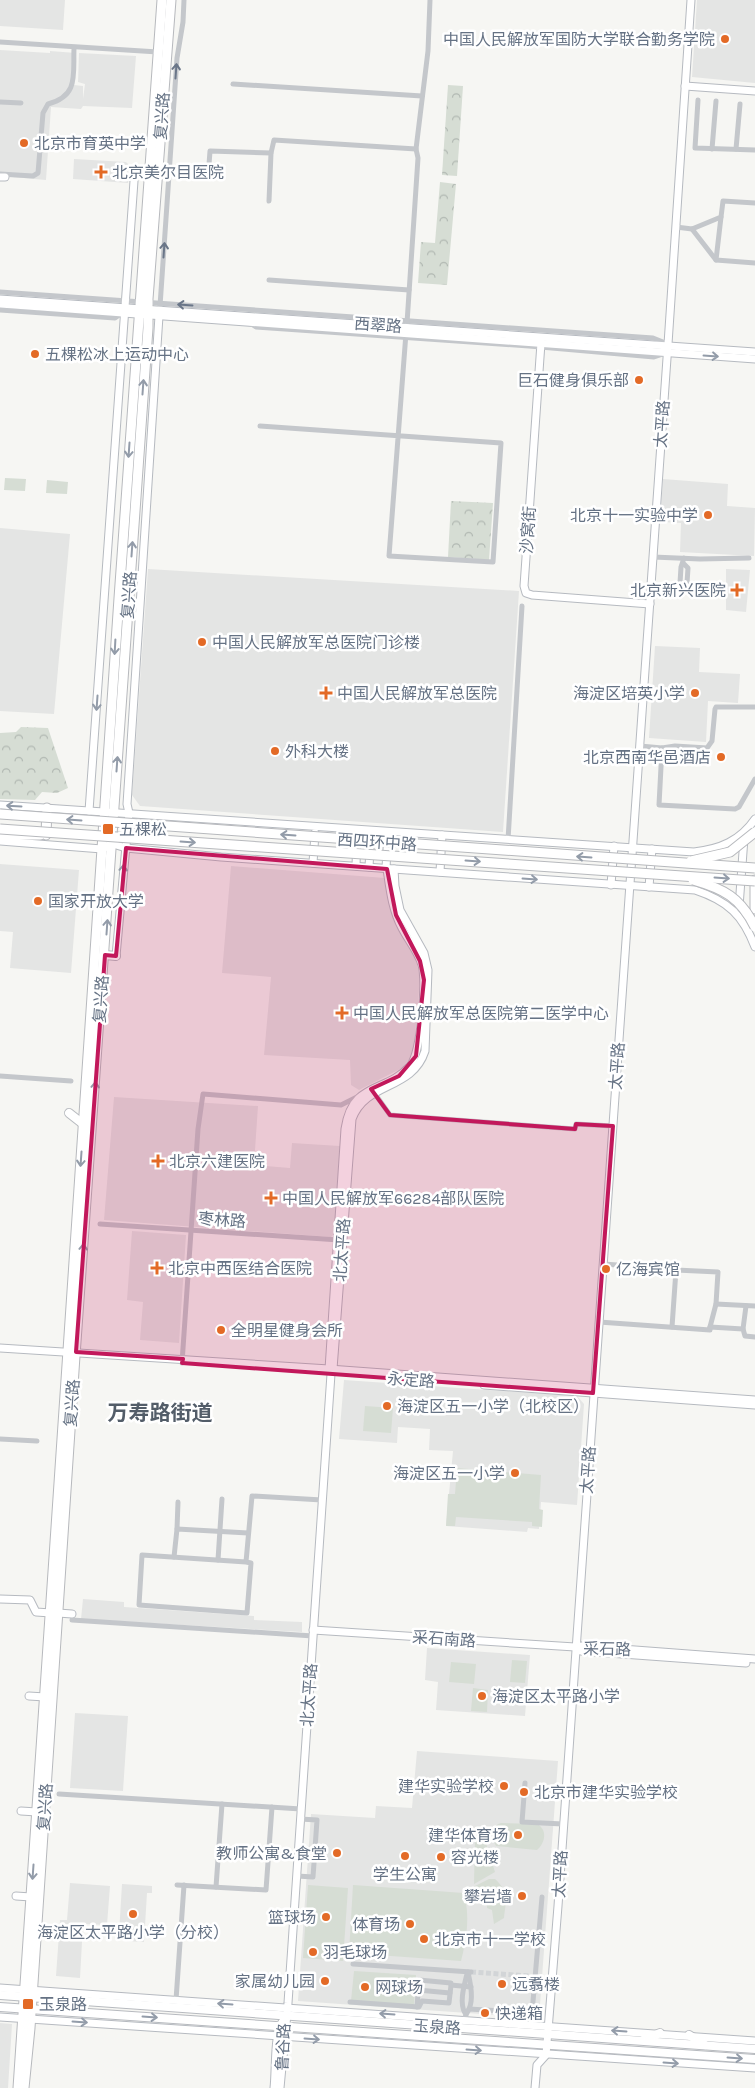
<svg xmlns="http://www.w3.org/2000/svg" width="755" height="2088" viewBox="0 0 755 2088" font-family="Karla,'Noto Sans SC',sans-serif">
  <style>
    .built { fill: #e4e5e4 }
    .park { fill: url(#park-crowns) }
    .garden { fill: #d6ddd4 }
    .lines { fill: none; stroke-linecap: round; stroke-linejoin: round }
    .street-tunnel { stroke: #d2d5d7; stroke-width: 5; stroke-dasharray: 5 2.5; stroke-linecap: butt }
    .secondary-casing { stroke: #b6bac0; stroke-width: 9 }
    .primary-casing { stroke: #b7babf; stroke-width: 10 }
    .highway-casing { stroke: #b7b9bd; stroke-width: 11 }
    .street { stroke: #c4c7cb; stroke-width: 5 }
    .secondary { stroke: #fff; stroke-width: 7 }
    .primary { stroke: #fff; stroke-width: 8 }
    .highway { stroke: #fff; stroke-width: 9 }
    .highway-bridge-casing { stroke: #b7b9bd; stroke-width: 11; stroke-linecap: butt }
    .highway-bridge { stroke: #fff; stroke-width: 9 }
    .oneway { stroke: #6a7688 }
    .oneway2 { stroke: #939ca9 }
    .marked { fill: #c2185b; fill-opacity: 0.2; stroke: #c2185b; stroke-width: 4; stroke-linejoin: round }
    .poi-dot { fill: #e36a26; stroke: #fff; stroke-width: 2 }
    .labels { text-anchor: middle; dominant-baseline: central; stroke-width: 5; stroke-linejoin: round; paint-order: stroke }
    .poi-label { font-size: 16px; fill: #657284; stroke: #fff; text-anchor: start }
    .street-label { font-size: 16px; fill: #657284; stroke: #fff }
    .district-label { font-size: 21px; font-weight: bold; fill: #535d69; stroke: #fff }
  </style>
  <defs>
    <pattern id="park-crowns" width="20" height="18" patternUnits="userSpaceOnUse" patternTransform="scale(1.25)"><rect width="20" height="18" fill="#d6ddd4"/><path d="M2 6a3 3 0 1 1 6 0M12 15a3 3 0 1 1 6 0" fill="none" stroke="#b1b8b2"/></pattern>
  </defs>
  <rect width="100%" height="100%" fill="#f6f6f3"/>
  <g class="built">
    <polygon points="0,0 65,0 63,30 0,26"/>
    <polygon points="697,0 755,0 755,83 692,77"/>
    <polygon points="0,50 50,53 50,51 76,53 74,85 83,86 83,99 85,84 78,82 79,53 136,56 132,108 83,106 81,109 51,107 46,180 0,176"/>
    <polygon points="74,159 126,162 129,165 128,183 73,179"/>
    <polygon points="663,479 728,484 727,506 755,508 754,556 680,552 681,523 660,522"/>
    <polygon points="0,528 70,534 54,714 0,711"/>
    <polygon points="148,569 519,591 503,832 140,806 132,795"/>
    <polygon points="726,569 750,570 746,612 726,610"/>
    <polygon points="655,646 700,648 699,672 740,674 738,703 708,701 706,742 649,738"/>
    <polygon points="0,864 79,870 71,973 10,968 13,932 0,931"/>
    <polygon points="231,866 385,878 390,902 401,932 416,959 420,978 414,1048 411,1057 402,1068 359,1090 351,1085 350,1060 264,1055 271,977 222,973"/>
    <polygon points="114,1097 258,1106 254,1165 290,1168 292,1143 340,1146 334,1234 331,1237 104,1220"/>
    <polygon points="132,1231 186,1235 179,1343 140,1340 143,1302 127,1300"/>
    <polygon points="344,1380 577,1396 584,1404 577,1505 541,1502 539,1529 528,1528 527,1532 446,1526 453,1451 429,1450 430,1429 398,1427 397,1443 339,1439"/>
    <polygon points="83,1599 124,1602 124,1607 254,1616 254,1620 302,1622 302,1632 81,1619"/>
    <polygon points="427,1648 530,1655 525,1716 436,1710 438,1682 425,1680"/>
    <polygon points="75,1713 128,1716 123,1791 70,1788"/>
    <polygon points="417,1751 558,1761 539,2018 298,2001 311,1814 375,1818 376,1806 412,1808"/>
    <polygon points="70,1883 110,1886 107,1925 83,1924 80,1978 56,1976 60,1920 67,1920"/>
    <polygon points="122,1884 152,1886 152,1893 147,1893 144,1942 126,1941 126,1934 119,1934"/>
    <polygon points="0,2023 12,2024 8,2088 0,2088"/>
  </g>
  <g class="park">
    <polygon points="448,85 463,86 457,176 442,175"/>
    <polygon points="440,182 456,184 447,285 418,283 421,242 435,243"/>
    <polygon points="451,501 493,503 489,560 448,557"/>
    <polygon points="21,727 48,728 68,788 57,793 42,792 35,800 0,799 0,733 16,732"/>
  </g>
  <g class="garden">
    <polygon points="5,478 26,479 25,491 4,490"/>
    <polygon points="47,480 68,482 67,494 46,493"/>
    <polygon points="365,1406 393,1408 391,1433 363,1431"/>
    <polygon points="457,1468 541,1475 539,1509 543,1510 542,1527 532,1526 532,1522 456,1517 455,1526 446,1526 448,1494 455,1494"/>
    <polygon points="512,1660 527,1661 525,1683 510,1682"/>
    <polygon points="451,1662 476,1664 474,1684 449,1682"/>
    <polygon points="473,1688 488,1690 487,1712 471,1711"/>
    <path d="M501,1823L537,1824C548,1830 545,1843 537,1850L496,1846C491,1837 490,1826 501,1823Z"/>
    <polygon points="480,1836 484,1837 495,1872 474,1884 475,1838"/>
    <path d="M489,1879H495C510,1893 506,1900 504,1918L494,1924L492,1910L487,1908V1905L483,1906L481,1902L474,1904L473,1887Z"/>
    <polygon points="308,1885 348,1888 343,1961 303,1958"/>
    <path d="M353,1885L464,1893C470,1917 467,1937 461,1961L349,1953Z"/>
    <polygon points="354,1971 416,1975 414,2005 351,2001"/>
  </g>
  <g class="lines">
    <polyline class="street-tunnel" points="471,1972 529,1976"/>
    <g class="secondary-casing">
      <g id="secondary">
        <polyline points="685,86 755,91"/>
        <polyline points="0,177 5,177"/>
        <polyline points="0,299 755,352"/>
        <polyline points="0,304 755,359"/>
        <polyline points="541,343 524,586 526,593 532,595 650,604"/>
        <path d="M0,805L694,852C720,849 740,841 755,819"/>
        <polyline points="89,811 134,181"/>
        <path d="M0,841L102,849L113,844L126,848L221,857L695,890C728,901 743,915 755,947"/>
        <polyline points="313,863 315,833"/>
        <polyline points="356,866 357,836"/>
        <polyline points="369,867 371,831"/>
        <polyline points="386,868 388,832"/>
        <polyline points="440,872 442,835"/>
        <polyline points="611,885 614,846"/>
        <polyline points="649,887 652,849"/>
        <polyline points="739,907 744,838"/>
        <polyline points="116,956 129,813 127,804 159,316"/>
        <polyline points="0,1348 329,1369 755,1400"/>
        <path d="M331,1373L333,1369L352,1119C366,1081 412,1091 425,1051L428,970L424,953L400,910L395,886L394,869"/>
        <polyline points="484,1385 755,1405"/>
        <polyline points="0,1599 30,1600 36,1612 51,1613"/>
        <polyline points="58,1613 72,1614"/>
        <polyline points="313,1630 575,1647 582,1646 755,1659"/>
        <polyline points="575,1647 581,1651 746,1663"/>
        <polyline points="29,1696 45,1697"/>
        <polyline points="21,1811 37,1812"/>
        <polyline points="16,1896 31,1897"/>
        <polyline points="0,1988 755,2041"/>
        <polyline points="0,2017 755,2068"/>
        <path d="M274,2088C276,2071 274,2035 282,2022"/>
        <path d="M280,2088L288,2003L331,1374L329,1369L345,1129C352,1081 386,1093 410,1066C421,1053 427,981 422,965C418,951 408,940 402,928C392,909 390,889 387,869"/>
        <polyline points="535,2088 537,2065 546,2055 558,1906 668,344 691,0"/>
      </g>
    </g>
    <g class="primary-casing">
      <g id="primary">
        <polyline points="105,955 116,956"/>
        <polyline points="69,1113 83,1124"/>
        <polyline points="0,1995 755,2049"/>
        <polyline points="0,2007 755,2059"/>
        <polyline points="689,2035 705,2045"/>
        <polyline points="643,2040 660,2033"/>
      </g>
    </g>
    <g class="highway-casing">
      <g id="highway">
        <polyline points="0,835 40,835"/>
        <polyline points="46,835 47,808"/>
        <polyline points="755,880 755,909"/>
        <polyline points="18,2088 119,598 162,0"/>
        <polyline points="24,2088 30,2028 75,1356 148,328 148,299 171,0"/>
      </g>
    </g>
    <g class="street">
      <polyline points="0,42 158,52"/>
      <polyline points="233,84 422,96"/>
      <polyline points="698,100 695,148 755,150"/>
      <polyline points="0,102 21,103"/>
      <polyline points="712,149 716,101"/>
      <polyline points="736,149 740,104"/>
      <path d="M0,174L33,176L38,173L43,113L48,104C79,96 73,75 74,48"/>
      <polyline points="208,178 210,151 271,153"/>
      <polyline points="269,201 271,153 274,140 416,149"/>
      <polyline points="676,227 692,229 721,217 723,201 755,203"/>
      <polyline points="692,229 716,260 755,263"/>
      <polyline points="716,260 721,217"/>
      <polyline points="269,280 409,290"/>
      <polyline points="0,292 653,338 668,344"/>
      <polyline points="160,306 177,58 183,22 184,0"/>
      <polyline points="0,310 115,318 122,313"/>
      <polyline points="250,323 256,327 529,346 654,357 663,354"/>
      <polyline points="407,323 418,158 416,149 428,51 430,0"/>
      <polyline points="260,426 501,443 493,562 389,556 406,333"/>
      <polyline points="653,557 700,559 749,558"/>
      <polyline points="684,564 688,568 687,583 680,583 681,567 684,558"/>
      <polyline points="640,746 662,748 659,805 735,809 739,807 755,779"/>
      <polyline points="662,748 675,746 707,748 712,741 715,709 716,707 755,707"/>
      <polyline points="508,840 522,606"/>
      <polyline points="0,1076 71,1081"/>
      <polyline points="373,1091 390,1115 575,1129 576,1124 613,1126"/>
      <polyline points="100,1224 339,1240"/>
      <polyline points="603,1264 660,1268"/>
      <polyline points="716,1304 755,1306"/>
      <polyline points="599,1322 710,1330 710,1327 743,1329 745,1336 755,1337"/>
      <polyline points="672,1327 676,1270 718,1272 716,1304 710,1327"/>
      <polyline points="743,1329 746,1306"/>
      <polyline points="182,1363 198,1129 203,1094 341,1105 359,1096"/>
      <polyline points="0,1439 37,1441"/>
      <polyline points="177,1529 178,1502"/>
      <polyline points="174,1557 177,1529 248,1533"/>
      <polyline points="218,1560 222,1499"/>
      <polyline points="246,1562 251,1563 247,1613 139,1605 142,1555 246,1562 252,1496 322,1500"/>
      <polyline points="72,1620 313,1636"/>
      <polyline points="525,1783 522,1822 563,1824"/>
      <polyline points="59,1794 301,1809"/>
      <polyline points="297,1876 313,1877 317,1820 300,1819"/>
      <polyline points="177,1885 266,1890 272,1807"/>
      <polyline points="216,1887 222,1804"/>
      <polyline points="353,1964 471,1972"/>
      <polyline points="418,1990 450,1993"/>
      <polyline points="176,2000 184,1885"/>
      <polyline points="350,2002 419,2007 422,2001 449,2003 451,1985"/>
      <polyline points="417,2007 419,1980 451,1983 451,1985 471,1987"/>
      <polyline points="469,2009 532,2013 542,1897"/>
      <path d="M465,2013C459,2003 464,1986 467,1974"/>
      <path d="M465,2020C465,2014 467,2014 469,2009C474,1998 470,1982 468,1972"/>
    </g>
    <use href="#secondary" class="secondary"/>
    <use href="#primary" class="primary"/>
    <use href="#highway" class="highway"/>
    <g class="highway-bridge-casing">
      <g id="highway-bridge">
        <polyline points="0,814 755,868"/>
        <polyline points="0,829 755,881"/>
        <polyline points="691,861 730,852 755,832"/>
        <path d="M693,880C724,889 740,897 755,927"/>
      </g>
    </g>
    <use href="#highway-bridge" class="highway-bridge"/>
  </g>
  <defs><path id="oneway-shaft" d="M-6 0H5M1.5-3L5.5 0L1.5 3" fill="none" stroke-width="1.6" stroke-linecap="round" stroke-linejoin="round" transform="scale(1.25)"/></defs>
  <g class="oneway">
    <use href="#oneway-shaft" transform="translate(176 71) rotate(-86)"/>
    <use href="#oneway-shaft" transform="translate(164 250) rotate(-86)"/>
    <use href="#oneway-shaft" transform="translate(185 305) rotate(-176)"/>
  </g>
  <g class="oneway2">
    <use href="#oneway-shaft" transform="translate(711 356) rotate(4)"/>
    <use href="#oneway-shaft" transform="translate(143 387) rotate(-86)"/>
    <use href="#oneway-shaft" transform="translate(129 450) rotate(94)"/>
    <use href="#oneway-shaft" transform="translate(132 549) rotate(-86)"/>
    <use href="#oneway-shaft" transform="translate(115 647) rotate(93)"/>
    <use href="#oneway-shaft" transform="translate(97 703) rotate(94)"/>
    <use href="#oneway-shaft" transform="translate(117 764) rotate(-86)"/>
    <use href="#oneway-shaft" transform="translate(14 806) rotate(-177)"/>
    <use href="#oneway-shaft" transform="translate(74 820) rotate(-176)"/>
    <use href="#oneway-shaft" transform="translate(288 835) rotate(-176)"/>
    <use href="#oneway-shaft" transform="translate(188 842) rotate(4)"/>
    <use href="#oneway-shaft" transform="translate(584 857) rotate(-176)"/>
    <use href="#oneway-shaft" transform="translate(473 861) rotate(4)"/>
    <use href="#oneway-shaft" transform="translate(123 872) rotate(-86)"/>
    <use href="#oneway-shaft" transform="translate(722 878) rotate(4)"/>
    <use href="#oneway-shaft" transform="translate(530 879) rotate(4)"/>
    <use href="#oneway-shaft" transform="translate(107 927) rotate(-86)"/>
    <use href="#oneway-shaft" transform="translate(95 1089) rotate(-86)"/>
    <use href="#oneway-shaft" transform="translate(81 1159) rotate(94)"/>
    <use href="#oneway-shaft" transform="translate(83 1251) rotate(-86)"/>
    <use href="#oneway-shaft" transform="translate(33 1872) rotate(94)"/>
    <use href="#oneway-shaft" transform="translate(225 2004) rotate(-176)"/>
    <use href="#oneway-shaft" transform="translate(387 2014) rotate(-176)"/>
    <use href="#oneway-shaft" transform="translate(150 2017) rotate(4)"/>
    <use href="#oneway-shaft" transform="translate(80 2022) rotate(4)"/>
    <use href="#oneway-shaft" transform="translate(619 2031) rotate(-176)"/>
    <use href="#oneway-shaft" transform="translate(312 2039) rotate(4)"/>
    <use href="#oneway-shaft" transform="translate(474 2050) rotate(4)"/>
    <use href="#oneway-shaft" transform="translate(735 2058) rotate(4)"/>
    <use href="#oneway-shaft" transform="translate(671 2063) rotate(4)"/>
  </g>
  <path class="marked" d="M126,848L387,869L396,915L420,961L424,980L416,1056L399,1076L371,1089L390,1115L575,1129L576,1124L613,1126L593,1393L182,1363L183,1359L76,1352L105,955L116,956Z"/>
  <g class="poi-dot">
    <circle cx="725" cy="39" r="5"/>
    <circle cx="24" cy="143" r="5"/>
    <path d="M98.5 164.5h5v5h5v5h-5v5h-5v-5h-5v-5h5z"/>
    <circle cx="35" cy="354" r="5"/>
    <circle cx="639" cy="380" r="5"/>
    <circle cx="708" cy="515" r="5"/>
    <path d="M734.5 582.5h5v5h5v5h-5v5h-5v-5h-5v-5h5z"/>
    <circle cx="202" cy="642" r="5"/>
    <path d="M323.5 685.5h5v5h5v5h-5v5h-5v-5h-5v-5h5z"/>
    <circle cx="695" cy="693" r="5"/>
    <circle cx="275" cy="751" r="5"/>
    <circle cx="721" cy="757" r="5"/>
    <rect x="102" y="823" width="12" height="12" rx="2.5"/>
    <circle cx="38" cy="901" r="5"/>
    <path d="M339.5 1005.5h5v5h5v5h-5v5h-5v-5h-5v-5h5z"/>
    <path d="M155.5 1153.5h5v5h5v5h-5v5h-5v-5h-5v-5h5z"/>
    <path d="M268.5 1190.5h5v5h5v5h-5v5h-5v-5h-5v-5h5z"/>
    <path d="M154.5 1260.5h5v5h5v5h-5v5h-5v-5h-5v-5h5z"/>
    <circle cx="606" cy="1269" r="5"/>
    <circle cx="221" cy="1330" r="5"/>
    <circle cx="387" cy="1406" r="5"/>
    <circle cx="515" cy="1473" r="5"/>
    <circle cx="482" cy="1696" r="5"/>
    <circle cx="504" cy="1786" r="5"/>
    <circle cx="524" cy="1792" r="5"/>
    <circle cx="518" cy="1835" r="5"/>
    <circle cx="337" cy="1853" r="5"/>
    <circle cx="405" cy="1856" r="5"/>
    <circle cx="441" cy="1857" r="5"/>
    <circle cx="522" cy="1896" r="5"/>
    <circle cx="133" cy="1914" r="5"/>
    <circle cx="326" cy="1917" r="5"/>
    <circle cx="410" cy="1924" r="5"/>
    <circle cx="424" cy="1939" r="5"/>
    <circle cx="313" cy="1952" r="5"/>
    <circle cx="325" cy="1981" r="5"/>
    <circle cx="502" cy="1984" r="5"/>
    <circle cx="365" cy="1987" r="5"/>
    <rect x="22" y="1998" width="12" height="12" rx="2.5"/>
    <circle cx="485" cy="2013" r="5"/>
  </g>
  <g class="labels">
    <g class="poi-label">
      <text x="715" y="39" text-anchor="end">中国人民解放军国防大学联合勤务学院</text>
      <text x="34" y="143">北京市育英中学</text>
      <text x="112" y="172">北京美尔目医院</text>
      <text x="45" y="354">五棵松冰上运动中心</text>
      <text x="629" y="380" text-anchor="end">巨石健身俱乐部</text>
      <text x="698" y="515" text-anchor="end">北京十一实验中学</text>
      <text x="726" y="590" text-anchor="end">北京新兴医院</text>
      <text x="212" y="642">中国人民解放军总医院门诊楼</text>
      <text x="337" y="693">中国人民解放军总医院</text>
      <text x="685" y="693" text-anchor="end">海淀区培英小学</text>
      <text x="285" y="751">外科大楼</text>
      <text x="711" y="757" text-anchor="end">北京西南华邑酒店</text>
      <text x="119" y="829">五棵松</text>
      <text x="48" y="901">国家开放大学</text>
      <text x="353" y="1013">中国人民解放军总医院第二医学中心</text>
      <text x="169" y="1161">北京六建医院</text>
      <text x="282" y="1198">中国人民解放军66284部队医院</text>
      <text x="168" y="1268">北京中西医结合医院</text>
      <text x="616" y="1269">亿海宾馆</text>
      <text x="231" y="1330">全明星健身会所</text>
      <text x="397" y="1406">海淀区五一小学（北校区）</text>
      <text x="505" y="1473" text-anchor="end">海淀区五一小学</text>
      <text x="492" y="1696">海淀区太平路小学</text>
      <text x="494" y="1786" text-anchor="end">建华实验学校</text>
      <text x="534" y="1792">北京市建华实验学校</text>
      <text x="508" y="1835" text-anchor="end">建华体育场</text>
      <text x="327" y="1853" text-anchor="end">教师公寓&amp;食堂</text>
      <text x="451" y="1857">容光楼</text>
      <text x="405" y="1874" text-anchor="middle">学生公寓</text>
      <text x="512" y="1896" text-anchor="end">攀岩墙</text>
      <text x="316" y="1917" text-anchor="end">篮球场</text>
      <text x="400" y="1924" text-anchor="end">体育场</text>
      <text x="133" y="1932" text-anchor="middle">海淀区太平路小学（分校）</text>
      <text x="434" y="1939">北京市十一学校</text>
      <text x="323" y="1952">羽毛球场</text>
      <text x="315" y="1981" text-anchor="end">家属幼儿园</text>
      <text x="512" y="1984">远翥楼</text>
      <text x="375" y="1987">网球场</text>
      <text x="39" y="2004">玉泉路</text>
      <text x="495" y="2013">快递箱</text>
    </g>
    <g class="street-label">
      <text transform="translate(162 116) rotate(-86)">复兴路</text>
      <text transform="translate(378 325) rotate(4)">西翠路</text>
      <text transform="translate(662 424) rotate(-86)">太平路</text>
      <text transform="translate(528 530) rotate(-86)">沙窝街</text>
      <text transform="translate(129 595) rotate(-86)">复兴路</text>
      <text transform="translate(377 842) rotate(4)">西四环中路</text>
      <text transform="translate(101 999) rotate(-86)">复兴路</text>
      <text transform="translate(617 1066) rotate(-86)">太平路</text>
      <text transform="translate(222 1220) rotate(4)">枣林路</text>
      <text transform="translate(342 1250) rotate(-86)">北太平路</text>
      <text transform="translate(411 1380) rotate(4)">永定路</text>
      <text transform="translate(72 1403) rotate(-86)">复兴路</text>
      <text transform="translate(588 1470) rotate(-86)">太平路</text>
      <text transform="translate(444 1639) rotate(4)">采石南路</text>
      <text transform="translate(607 1649) rotate(1)">采石路</text>
      <text transform="translate(309 1695) rotate(-86)">北太平路</text>
      <text transform="translate(45 1807) rotate(-86)">复兴路</text>
      <text transform="translate(560 1874) rotate(-87)">太平路</text>
      <text transform="translate(437 2027) rotate(4)">玉泉路</text>
      <text transform="translate(283 2047) rotate(-87)">鲁谷路</text>
    </g>
    <g class="district-label">
      <text x="160" y="1413">万寿路街道</text>
    </g>
  </g>
</svg>
